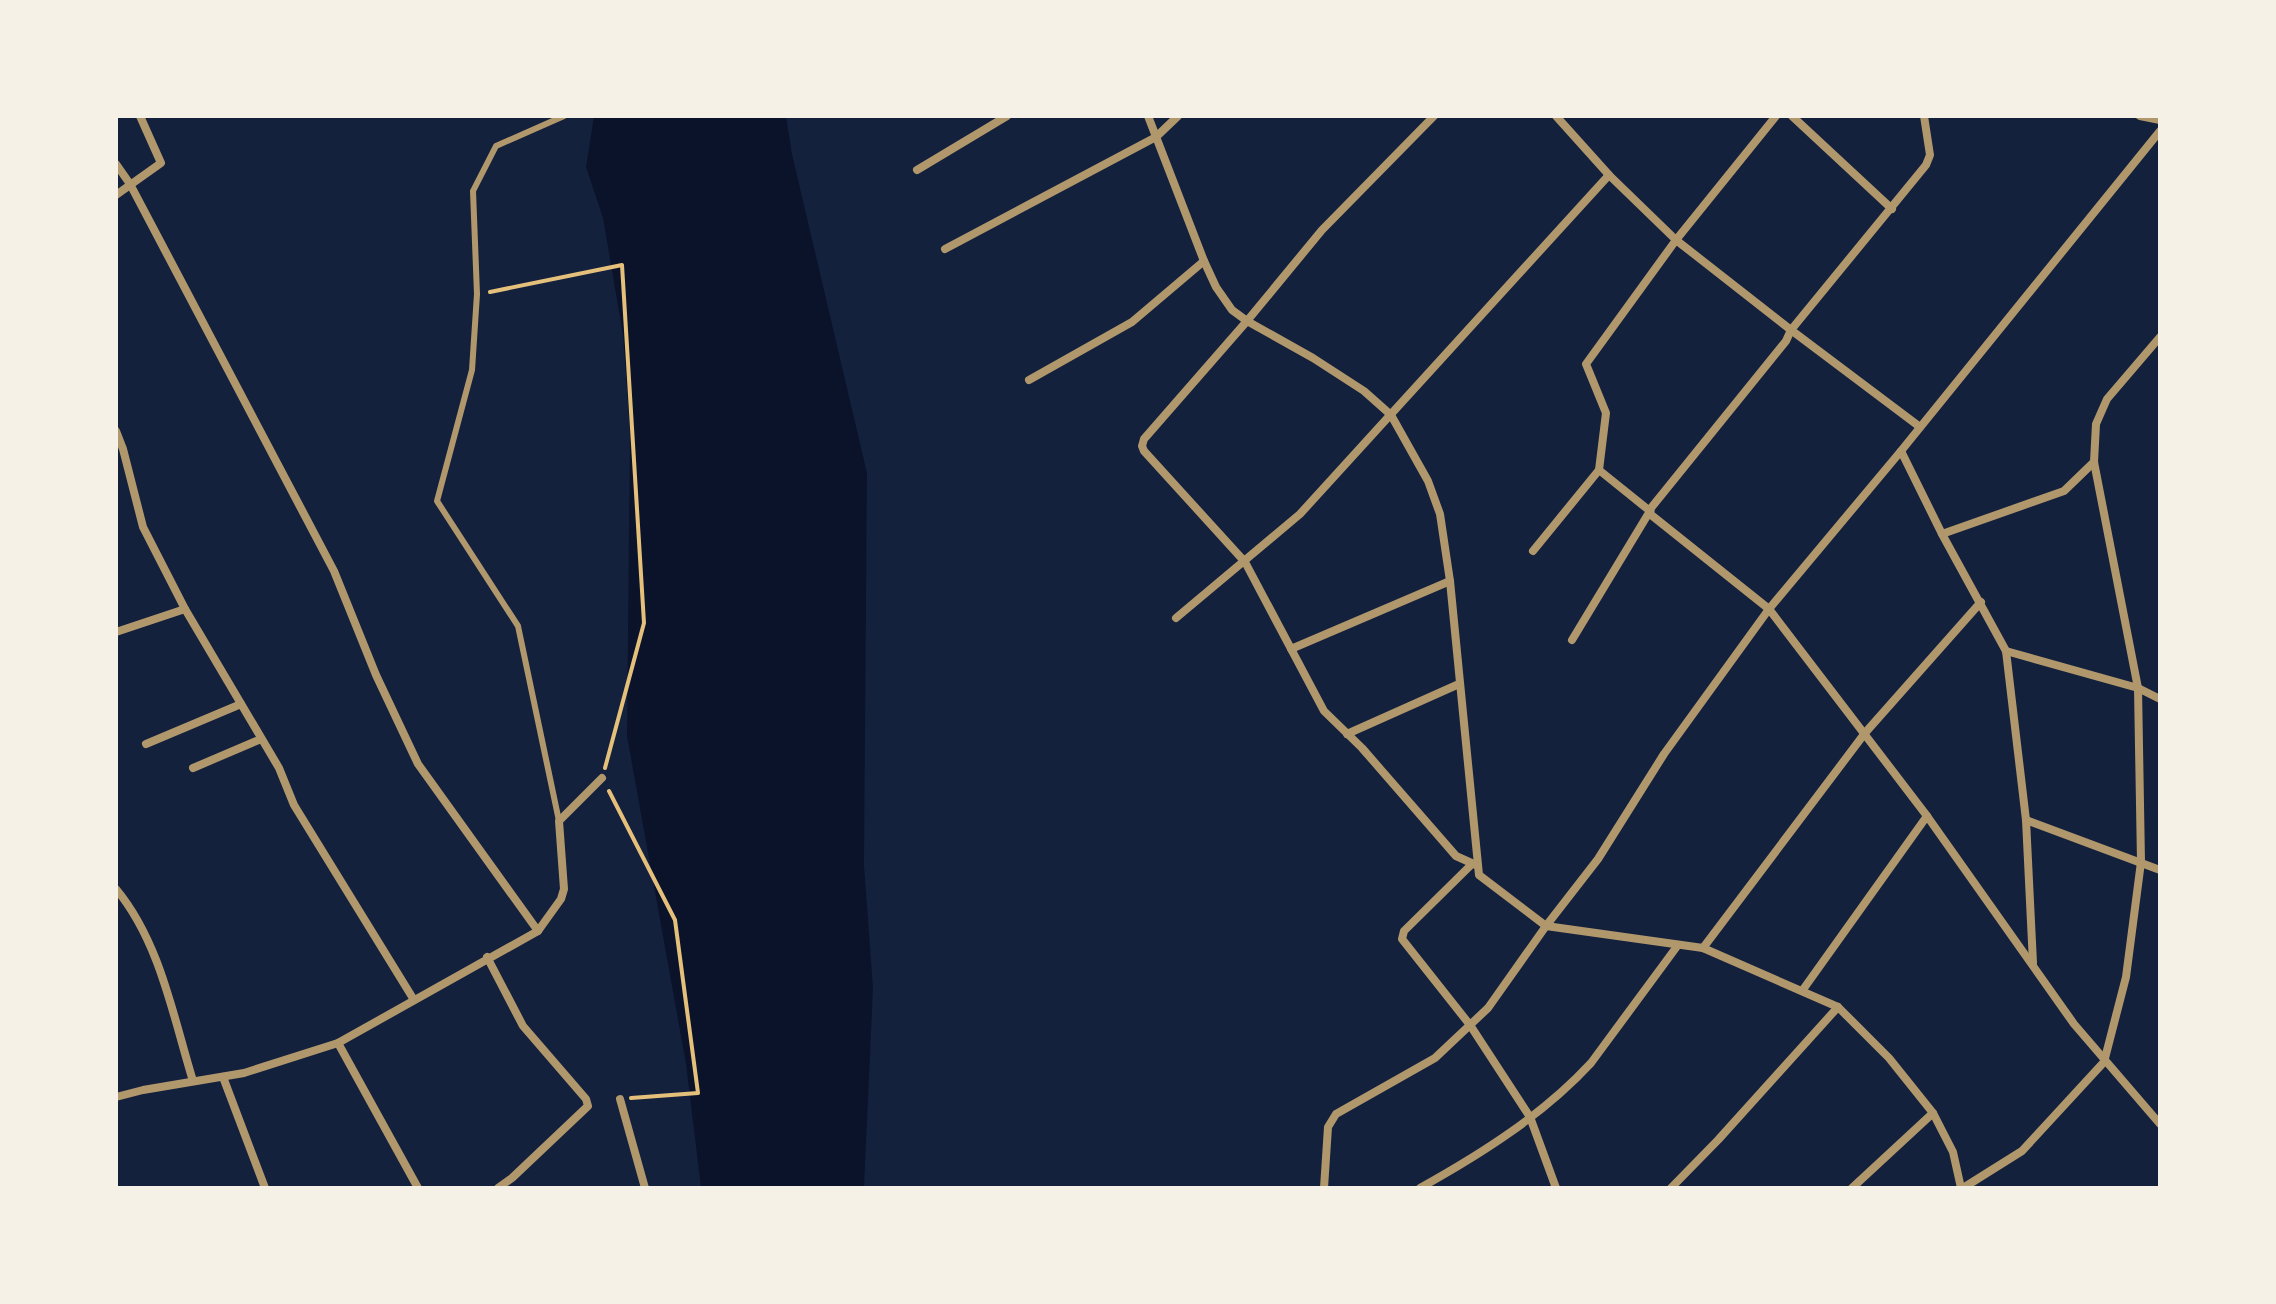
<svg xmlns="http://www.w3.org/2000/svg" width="2276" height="1304" viewBox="0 0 2276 1304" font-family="'IBM Plex Sans',sans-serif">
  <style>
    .water { fill: #0b132b }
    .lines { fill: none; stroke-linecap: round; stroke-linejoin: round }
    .path { stroke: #e5c07b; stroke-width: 4 }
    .service { stroke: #b1986c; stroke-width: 6 }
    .minor { stroke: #b1986c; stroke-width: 8 }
  </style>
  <rect width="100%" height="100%" fill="#14213d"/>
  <polygon class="water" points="594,116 786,116 792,154 867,473 864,865 873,988 864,1188 701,1188 686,1064 627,736 630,430 623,335 603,218 586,167"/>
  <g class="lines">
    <g class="path">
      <polyline points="490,292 622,265 644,623 605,768"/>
      <polyline points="609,791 675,920 698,1093 631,1098"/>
    </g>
    <polyline class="service" points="559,821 518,626 437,501 472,370 477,294 473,191 496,146 564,116"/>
    <g class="minor">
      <polyline points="1148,116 1204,261 1216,287 1232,310 1247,321 1313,358 1364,391 1391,415 1428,481 1440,514 1450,581 1479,875 1546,926 1703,948 1838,1007 1889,1058 1933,1113 1953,1152 1961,1188"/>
      <polyline points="1434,116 1322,230 1247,321 1144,439 1142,446 1144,451 1245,562 1324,711 1362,748 1456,856 1476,865"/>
      <polyline points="1556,116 1609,175 1676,240 1791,330 1786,341 1651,508 1650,514 1769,609 1927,816 2074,1024 2160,1124"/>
      <polyline points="1792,116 1892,209"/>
      <polyline points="2140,116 2160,120"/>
      <polyline points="116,164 130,184 334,571 376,675 418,764 538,931"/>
      <polyline points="917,170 1007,116"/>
      <polyline points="116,195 161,163 140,116"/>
      <polyline points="945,249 1156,137 1178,116"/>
      <polyline points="1029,380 1132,322 1204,261"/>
      <polyline points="1920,427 1791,330 1926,165 1930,155 1924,116"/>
      <polyline points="116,431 123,449 143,527 185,609 279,768 294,805 414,1000"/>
      <polyline points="1901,451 1942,534 2006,651 2026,820 2033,963"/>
      <polyline points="1942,534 2064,491 2094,462"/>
      <polyline points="1533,551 1599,470"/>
      <polyline points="1176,618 1300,514 1609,175"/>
      <polyline points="116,632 185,609"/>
      <polyline points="1572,640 1650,511 1599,470 1606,413 1586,364 1676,240 1776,116"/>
      <polyline points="1291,649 1450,581"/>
      <polyline points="2006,651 2138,688 2160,699"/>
      <polyline points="1347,734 1459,684"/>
      <polyline points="146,744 241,704"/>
      <polyline points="193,768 261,739"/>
      <polyline points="2026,820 2160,870"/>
      <polyline points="1472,864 1404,931 1402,939 1470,1025 1530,1117 1556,1188"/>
      <path d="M116,889C160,942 173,1016 193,1081"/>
      <polyline points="1703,948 1865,733 1981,602"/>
      <polyline points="487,957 523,1026 586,1099 588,1106 512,1178 498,1188"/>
      <polyline points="1802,991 1927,816"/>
      <polyline points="338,1043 418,1188"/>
      <polyline points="223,1077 265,1188"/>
      <polyline points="116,1097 143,1090 244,1073 338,1043 538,931 561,899 564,889 559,821 602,778"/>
      <polyline points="620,1099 645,1188"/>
      <polyline points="1324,1188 1328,1127 1336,1114 1435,1058 1488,1008 1546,926 1598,859 1664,754 1769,609 1901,451 2160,131"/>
      <path d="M1420,1188C1481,1154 1543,1115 1591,1063L1678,945"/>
      <polyline points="1671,1188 1718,1140 1838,1007"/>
      <polyline points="1852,1188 1933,1113"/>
      <polyline points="1963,1188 2022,1151 2104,1062 2126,977 2141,862 2138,688 2094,462 2096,424 2107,399 2160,337"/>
    </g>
  </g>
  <rect width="2276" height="1304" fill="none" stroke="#f6f1e7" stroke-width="236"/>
</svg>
